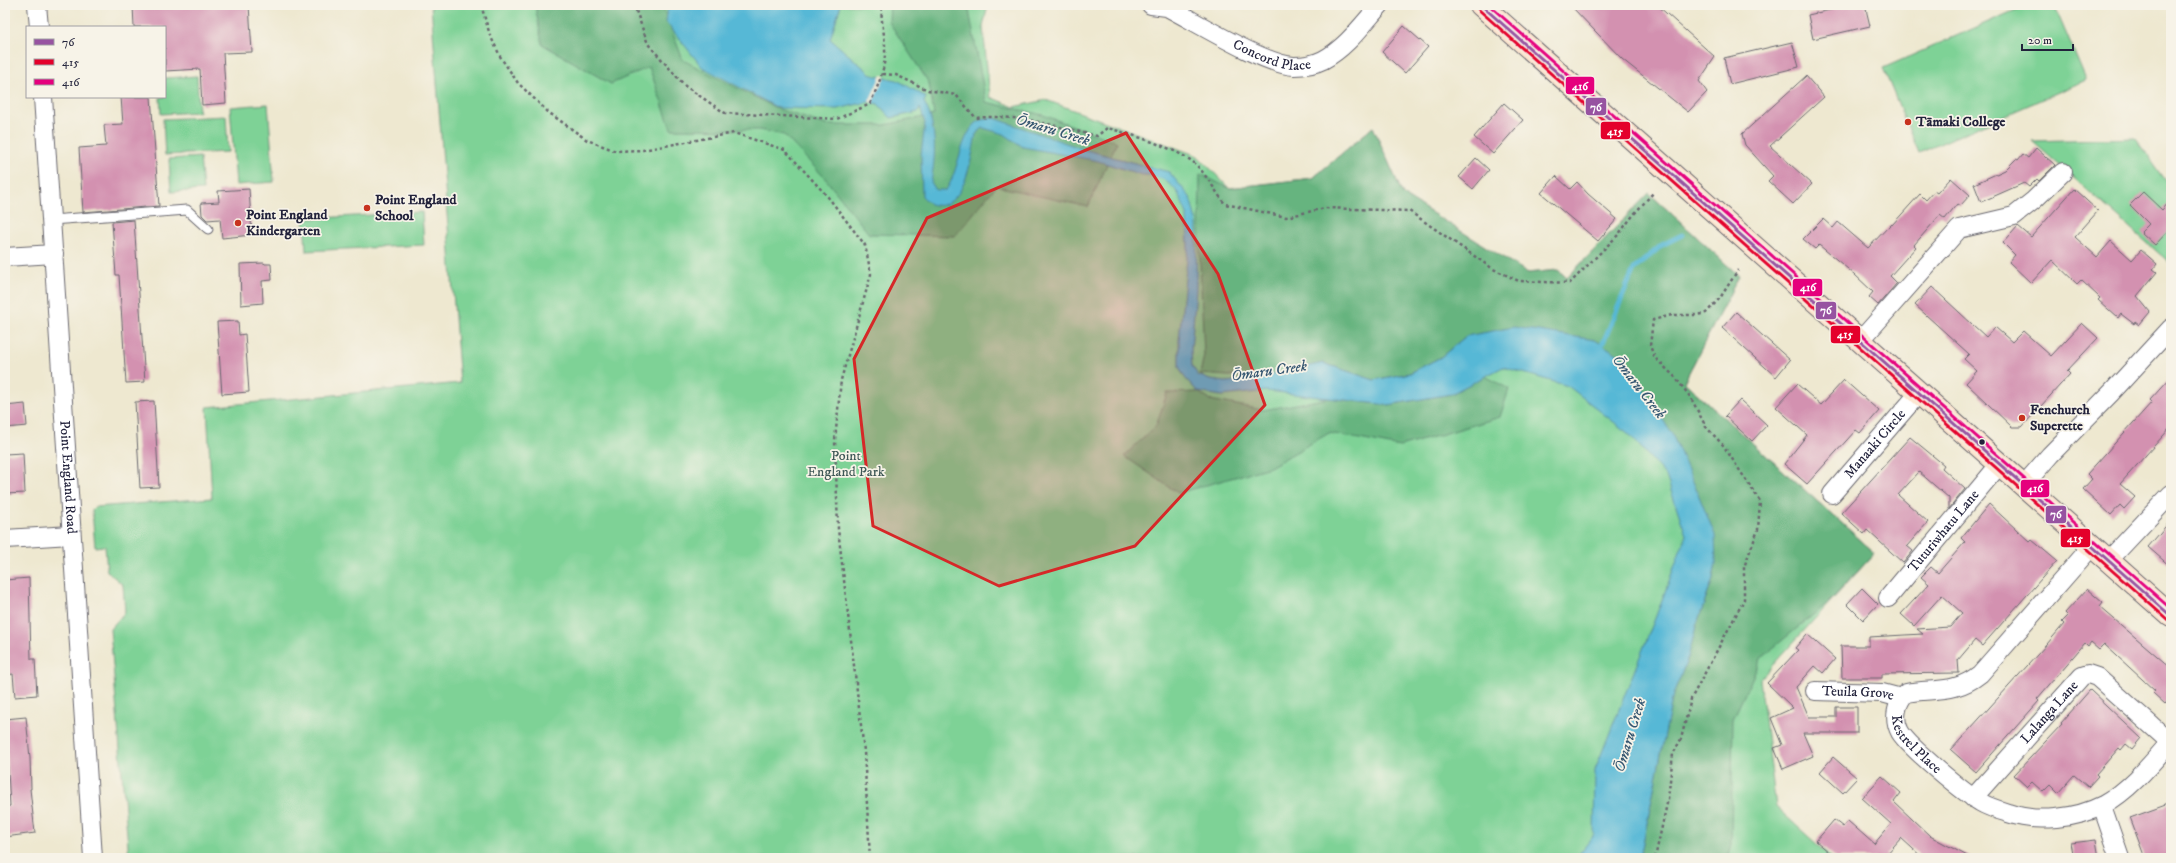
<svg xmlns="http://www.w3.org/2000/svg" width="2176" height="863" viewBox="0 0 2176 863" font-family="'IM FELL DW Pica',serif">
  <style>
    .green { fill: #7ed296; stroke: #507a68 }
    .forest { fill: #66b47f; stroke: #446b5d }
    .water { fill: #57b8d6; stroke: #3c6d88 }
    .pier { fill: #eee8d0 }
    .lines { fill: none; stroke-linecap: round; stroke-linejoin: round }
    .stream { stroke: #57b8d6; stroke-width: 5 }
    .building { fill: #d391b0 }
    .service-casing { stroke: #69676f; stroke-width: 11 }
    .minor-casing { stroke: #69676f; stroke-width: 20 }
    .secondary-casing { stroke: #69676f; stroke-width: 24 }
    .path { stroke: #69676f; stroke-width: 2.5; stroke-dasharray: 3 3; stroke-linecap: butt }
    .service { stroke: #fff; stroke-width: 9 }
    .minor { stroke: #fff; stroke-width: 18 }
    .secondary { stroke: #fce5cf; stroke-width: 22 }
    .bus-1-casing { stroke: #f7f3e8; stroke-width: 6 }
    .bus-2-casing { stroke: #f7f3e8; stroke-width: 6 }
    .bus-3-casing { stroke: #f7f3e8; stroke-width: 6 }
    .bus-1 { stroke: #9753a1; stroke-width: 3 }
    .bus-2 { stroke: #e4002b; stroke-width: 3 }
    .bus-3 { stroke: #e5007d; stroke-width: 3 }
    .marked { fill: #d62828; fill-opacity: 0.2; stroke: #d62828; stroke-width: 3; stroke-linejoin: round }
    .poi-dot { fill: #c8321e; stroke: #f7f3e8; stroke-width: 1.5 }
    .bus-dot { fill: #22223b; stroke: #f7f3e8; stroke-width: 1.5 }
    .labels { text-anchor: middle; dominant-baseline: central; stroke-width: 3.5; stroke-linejoin: round; paint-order: stroke }
    .street-label { font-size: 14px; fill: #22223b; stroke: #f7f3e8 }
    .poi-label { font-size: 14px; font-weight: bold; fill: #22223b; stroke: #f7f3e8; text-anchor: start }
    .park-label { font-size: 14px; fill: #3e5756; stroke: #f7f3e8 }
    .water-label { font-size: 15px; font-style: italic; fill: #355671; stroke: #f7f3e8 }
    .line-badge { stroke: #f7f3e8; stroke-width: 1.5 }
    .badge-label { font-size: 11px; text-anchor: middle; font-weight: bold; fill: #fff }
  </style>
  <rect width="100%" height="100%" fill="#f7f3e8"/>
  <filter id="ink" filterUnits="userSpaceOnUse"><feTurbulence type="fractalNoise" baseFrequency=".025" numOctaves="2"/><feDisplacementMap in="SourceGraphic" scale="8" xChannelSelector="R" yChannelSelector="G"/><feConvolveMatrix kernelMatrix="1 2 1 2 8 2 1 2 1" color-interpolation-filters="sRGB"/></filter>
  <filter id="wash" filterUnits="userSpaceOnUse"><feTurbulence type="fractalNoise" baseFrequency=".012" numOctaves="4" result="noise"/><feDisplacementMap in="SourceGraphic" scale="16" xChannelSelector="R" yChannelSelector="G"/><feGaussianBlur stdDeviation="0.9" result="paint"/><feColorMatrix in="noise" values="0 0 0 0 0 0 0 0 0 0 0 0 0 0 0 0 0 1.4 0 .05"/><feComposite in="paint" operator="in"/></filter>
  <g filter="url(#wash)">
    <rect width="100%" height="100%" fill="#eee8d0"/>
    <g class="green">
      <polygon points="431,5 988,5 983,27 990,97 1014,107 1046,100 1198,156 1229,188 1313,178 1373,127 1403,195 1528,273 1558,270 1567,278 1649,193 1739,276 1684,382 1875,553 1760,679 1776,807 1832,858 129,858 110,629 125,612 123,585 107,571 105,546 95,547 92,510 95,507 212,498 207,407 460,383"/>
      <polygon points="2027,5 2054,5 2086,80 1919,153 1883,68"/>
      <polygon points="197,76 199,112 161,114 160,97 165,97 165,78"/>
      <polygon points="268,104 274,182 236,185 230,107"/>
      <polygon points="226,116 228,152 165,155 163,119"/>
      <polygon points="2136,138 2171,188 2171,264 2032,141"/>
      <polygon points="200,157 203,190 171,192 169,159"/>
      <polygon points="422,212 424,245 306,251 304,219"/>
    </g>
    <g class="forest">
      <polygon points="535,5 662,5 683,60 778,109 826,125 885,125 934,115 929,83 889,22 890,5 968,5 986,102 1043,115 1117,142 1088,207 996,186 955,236 869,234 824,177 784,135 759,130 671,129 649,67 611,84 542,44"/>
      <polygon points="1373,127 1403,195 1528,273 1558,270 1567,278 1649,193 1739,276 1684,382 1875,553 1830,601 1762,657 1733,719 1731,844 1727,858 1640,858 1673,694 1688,658 1696,626 1712,582 1716,564 1595,340 1568,337 1466,336 1441,357 1410,373 1374,380 1323,363 1258,378 1200,374 1204,355 1199,240 1200,174 1229,188 1313,178"/>
      <polygon points="1485,376 1509,389 1500,417 1400,447 1329,433 1270,467 1178,493 1124,456 1156,426 1167,393 1198,392 1210,400 1263,410 1330,398 1388,405 1451,394"/>
    </g>
    <path class="water" d="M668,5H841L830,39L872,75L897,80L926,97L924,102C937,125 936,157 931,182L936,190H946C959,172 960,133 979,121C982,119 990,119 994,118L1086,150L1169,172L1190,197L1197,224L1196,290L1191,350L1192,366L1198,375L1210,380L1226,382L1258,378L1323,363L1374,380L1410,373L1441,357L1466,336L1514,327L1595,340L1624,358L1672,434L1692,479L1715,535L1716,564L1712,582L1696,626L1688,658L1673,694L1640,858H1576L1594,835L1595,770L1656,616L1686,535L1666,476L1629,434L1568,386L1503,367L1451,394L1388,405L1267,391L1222,396L1198,392L1185,378L1179,367V340L1188,248L1187,214L1178,193L1172,186L1163,179L1149,175H1142L1098,161L1023,147L1004,134L983,128L976,134C972,154 967,199 943,205C939,206 934,205 930,204L922,196L921,155L925,123L920,108L918,112L891,118L878,104L868,102L837,109L778,108L702,67L666,22Z"/>
    <polygon class="pier" points="881,75 885,76 872,103 869,102"/>
    <g class="lines">
      <polyline class="stream" points="1600,350 1634,269 1662,245 1682,235"/>
    </g>
    <g id="blocks">
      <g class="building">
        <polygon points="133,5 249,5 252,52 223,53 226,103 202,105 200,69 165,71 165,27 134,27"/>
        <polygon points="1570,5 1657,5 1715,57 1699,81 1707,92 1688,112 1622,59"/>
        <polygon points="1852,5 1865,5 1870,26 1813,39 1808,15"/>
        <polygon points="1404,26 1428,47 1405,73 1382,52"/>
        <polygon points="1792,42 1799,67 1730,84 1724,58"/>
        <polygon points="1806,76 1824,97 1770,146 1812,184 1793,204 1768,181 1773,176 1745,145 1742,134"/>
        <polygon points="121,97 151,97 159,206 83,212 79,148 106,146 104,125 123,124"/>
        <polygon points="1504,103 1523,120 1493,154 1474,137"/>
        <polygon points="2036,148 2055,165 2039,181 2037,179 2029,187 2024,183 1981,202 1974,184 2005,170 2016,159 2018,160 2023,154 2028,158"/>
        <polygon points="1476,158 1489,170 1473,189 1459,177"/>
        <polygon points="1556,176 1570,189 1577,182 1588,194 1617,219 1598,241 1541,193"/>
        <polygon points="1951,178 1970,195 1960,206 1957,204 1945,219 1940,215 1914,245 1916,247 1890,276 1897,283 1878,305 1869,297 1873,292 1854,274 1819,245 1815,249 1803,239 1823,219 1833,228 1838,222 1868,248 1891,224 1892,225 1920,194 1926,200 1934,191 1937,193"/>
        <polygon points="249,189 252,235 222,238 220,219 207,220 202,215 201,203 219,202 218,191"/>
        <polygon points="2074,189 2098,211 2075,237 2097,257 2111,241 2132,260 2141,250 2157,264 2153,269 2157,272 2137,296 2150,312 2139,325 2135,322 2134,324 2121,314 2118,318 2098,300 2100,298 2081,280 2077,284 2052,260 2031,283 2009,262 2015,255 2003,243 2018,226 2031,237"/>
        <polygon points="2143,192 2162,210 2171,200 2171,228 2155,245 2141,232 2149,224 2130,205"/>
        <polygon points="134,220 145,382 126,383 119,275 116,275 112,222"/>
        <polygon points="264,263 265,264 271,264 272,280 262,281 263,303 241,305 240,264"/>
        <polygon points="1932,287 1986,337 1995,327 2012,342 2023,331 2051,356 2082,323 2098,338 2067,371 2070,374 2022,427 2012,427 1966,383 1977,371 1964,359 1969,354 1915,305"/>
        <polygon points="1736,312 1790,360 1776,377 1722,328"/>
        <polygon points="238,321 239,335 245,334 249,392 222,394 217,322"/>
        <polygon points="2171,377 2171,427 2120,484 2135,497 2124,509 2120,505 2111,515 2083,489 2092,479 2087,474 2152,402 2150,400"/>
        <polygon points="1844,380 1879,411 1860,433 1856,430 1807,484 1784,464 1807,435 1776,407 1797,384 1821,405"/>
        <polygon points="1740,400 1767,425 1752,441 1725,416"/>
        <polygon points="154,401 159,487 140,488 135,402"/>
        <polygon points="25,404 27,426 5,428 5,406"/>
        <polygon points="1910,437 1944,465 1942,468 1965,489 1949,509 1949,498 1919,472 1898,495 1928,522 1907,546 1913,551 1903,563 1867,530 1864,534 1841,513"/>
        <polygon points="23,453 25,493 5,494 5,454"/>
        <polygon points="1989,504 2030,542 2032,540 2057,561 1982,646 1975,640 1958,660 1959,673 1882,674 1882,678 1842,678 1841,646 1869,646 1869,637 1923,634 1917,629 1950,627 1962,613 1942,595 1914,626 1901,614 1929,584 1921,577 1931,567 1938,573 1965,542 1961,538"/>
        <polygon points="2171,520 2171,567 2148,547"/>
        <polygon points="29,578 31,659 35,659 37,695 15,697 13,674 5,675 5,580"/>
        <polygon points="1862,588 1878,604 1863,620 1847,604"/>
        <polygon points="2087,589 2103,603 2100,607 2171,668 2171,697 2165,704 2153,693 2155,691 2104,644 2099,649 2091,642 2088,646 2085,643 2037,699 2039,701 1976,772 1951,750 2047,644 2064,624 2062,622 2068,616 2065,613"/>
        <polygon points="1807,634 1835,659 1823,673 1815,666 1796,687 1809,717 1836,717 1836,707 1857,707 1857,733 1803,733 1813,756 1783,769 1774,748 1782,745 1771,718 1793,708 1767,683 1798,650 1795,648"/>
        <polygon points="2090,690 2141,738 2132,749 2126,744 2121,750 2119,748 2096,774 2098,776 2088,787 2074,775 2058,793 2050,785 2043,792 2032,782 2027,787 2014,775 2062,724 2061,723"/>
        <polygon points="26,717 30,758 31,789 30,789 35,833 5,837 5,807 10,806 5,719"/>
        <polygon points="1833,757 1857,778 1843,793 1820,772"/>
        <polygon points="1882,776 1901,793 1894,802 1930,836 1971,858 1923,858 1901,838 1886,855 1889,858 1836,858 1816,841 1834,820 1843,827 1848,821 1874,844 1891,824 1862,798"/>
        <polygon points="2171,803 2171,858 2145,858 2130,818"/>
        <polygon points="2096,840 2099,858 2074,858 2071,843"/>
      </g>
    </g>
  </g>
  <g filter="url(#ink)">
    <use href="#blocks" fill-opacity="0" stroke="#69676f" stroke-width="1"/>
    <g class="lines">
      <g class="service-casing">
        <polyline id="service" points="51,220 187,210 208,229"/>
      </g>
      <g class="minor-casing">
        <g id="minor">
          <polyline points="37,5 39,27"/>
          <path id="s1" d="M1151,5L1167,7C1196,22 1265,65 1294,66C1304,66 1315,64 1323,60C1346,48 1363,24 1380,5"/>
          <path id="s2" d="M43,97L93,858"/>
          <polyline points="5,257 54,254"/>
          <polyline points="1860,341 1959,229 2014,216 2034,200 2063,172"/>
          <polyline points="2023,486 2050,455 2111,393 2171,328"/>
          <path id="s3" d="M1832,494L1918,394"/>
          <polyline points="5,539 71,535"/>
          <path id="s4" d="M2092,546L1980,674C1955,694 1935,688 1906,693C1896,703 1893,719 1900,732C1909,747 1964,793 1980,802C1988,807 1998,810 2008,813C2037,823 2076,819 2103,805C2130,790 2151,764 2171,741"/>
          <polyline points="2109,560 2171,494"/>
          <path id="s5" d="M1888,598L1999,465"/>
          <path id="s6" d="M1815,691L1882,693L1901,698"/>
          <path id="s7" d="M1973,798L2082,676L2088,674L2097,677L2170,742"/>
          <polyline points="2102,806 2120,858"/>
        </g>
      </g>
      <g class="secondary-casing">
        <polyline id="secondary" points="1481,5 2171,616"/>
      </g>
      <g class="path">
        <polyline points="481,5 490,35 501,58 518,83 548,112 587,140 616,151 643,150 734,133 785,150 828,197 865,245 871,274 841,380 835,440 838,529 864,751 870,858"/>
        <path d="M634,5L648,44L685,86L725,113L837,119L870,104C878,86 886,68 885,48C885,33 880,20 882,5"/>
        <path d="M883,74L896,75L928,90L956,95L976,118C1017,113 1057,127 1097,136L1107,128C1131,134 1173,147 1193,162C1204,171 1216,192 1225,204L1286,217L1325,208L1409,211L1493,269L1519,281L1570,283L1618,235L1635,213L1653,193"/>
        <polyline points="1655,858 1668,799 1673,754 1681,739 1691,699 1744,600 1744,567 1758,530 1760,501 1723,445 1706,427 1691,398 1675,377 1655,358 1650,346 1653,320 1672,315 1697,315 1706,313 1720,298 1738,270"/>
      </g>
      <use href="#service" class="service"/>
      <use href="#minor" class="minor"/>
      <use href="#secondary" class="secondary"/>
      <g class="bus-1-casing">
        <polyline id="bus-1" points="1481,5 2171,616"/>
      </g>
      <g class="bus-2-casing">
        <polyline id="bus-2" points="1478,9 2168,620"/>
      </g>
      <g class="bus-3-casing">
        <polyline id="bus-3" points="1489,5 2171,609"/>
      </g>
      <use href="#bus-1" class="bus-1"/>
      <use href="#bus-2" class="bus-2"/>
      <use href="#bus-3" class="bus-3"/>
    </g>
  </g>
  <path class="marked" d="M1126,133L1218,274L1265,405L1135,546L999,586L873,526L854,359L927,218Z"/>
  <g class="poi-dot">
    <circle cx="1908" cy="122" r="4"/>
    <circle cx="367" cy="208" r="4"/>
    <circle cx="238" cy="223" r="4"/>
    <circle cx="2022" cy="418" r="4"/>
  </g>
  <circle class="bus-dot" cx="1982" cy="442" r="3.5"/>
  <g class="labels">
    <g class="street-label">
      <text stroke="none"><textPath href="#s1" startOffset="133">Concord Place</textPath></text>
      <text stroke="none"><textPath href="#s3" startOffset="66">Manaaki Circle</textPath></text>
      <text stroke="none"><textPath href="#s2" startOffset="381">Point England Road</textPath></text>
      <text stroke="none"><textPath href="#s5" startOffset="87">Tuturiwhatu Lane</textPath></text>
      <text stroke="none"><textPath href="#s6" startOffset="43">Teuila Grove</textPath></text>
      <text stroke="none"><textPath href="#s7" startOffset="115">Lalanga Lane</textPath></text>
      <text stroke="none"><textPath href="#s4" startOffset="309">Kestrel Place</textPath></text>
    </g>
    <g class="poi-label">
      <text x="1916" y="122">Tāmaki College</text>
      <text x="375" y="200">Point England<tspan x="375" dy="16">School</tspan></text>
      <text x="246" y="215">Point England<tspan x="246" dy="16">Kindergarten</tspan></text>
      <text x="2030" y="410">Fenchurch<tspan x="2030" dy="16">Superette</tspan></text>
    </g>
    <g class="park-label">
      <text x="846" y="456">Point<tspan x="846" dy="16">England Park</tspan></text>
    </g>
    <g class="water-label">
      <text transform="translate(1053 130) rotate(17)">Ōmaru Creek</text>
      <text transform="translate(1269 371) rotate(-8)">Ōmaru Creek</text>
      <text transform="translate(1639 387) rotate(52)">Ōmaru Creek</text>
      <text transform="translate(1630 735) rotate(-73)">Ōmaru Creek</text>
    </g>
  </g>
  <g class="line-badge">
    <rect x="1565" y="76" width="30" height="19" rx="4" fill="#e5007d"/>
    <rect x="1585" y="97" width="22" height="19" rx="4" fill="#9753a1"/>
    <rect x="1600" y="121" width="31" height="19" rx="4" fill="#e4002b"/>
    <rect x="1792" y="278" width="31" height="19" rx="4" fill="#e5007d"/>
    <rect x="1815" y="301" width="22" height="19" rx="4" fill="#9753a1"/>
    <rect x="1830" y="325" width="31" height="19" rx="4" fill="#e4002b"/>
    <rect x="2020" y="479" width="30" height="19" rx="4" fill="#e5007d"/>
    <rect x="2045" y="505" width="22" height="19" rx="4" fill="#9753a1"/>
    <rect x="2060" y="528" width="31" height="20" rx="4" fill="#e4002b"/>
  </g>
  <g class="badge-label">
    <text x="1580" y="90">416</text>
    <text x="1596" y="111">76</text>
    <text x="1615" y="135">415</text>
    <text x="1808" y="291">416</text>
    <text x="1826" y="314">76</text>
    <text x="1845" y="338">415</text>
    <text x="2035" y="492">416</text>
    <text x="2056" y="518">76</text>
    <text x="2075" y="542">415</text>
  </g>
  <rect width="2176" height="863" fill="none" stroke="#f7f3e8" stroke-width="20"/>
  <rect x="26" y="26" width="140" height="72" fill="#f7f3e8" stroke="#a29fa3"/>
  <rect x="34" y="39" width="20" height="6" fill="#9753a1" stroke="#a29fa3"/>
  <text x="62" y="46" font-size="12" fill="#22223b">76</text>
  <rect x="34" y="59" width="20" height="6" fill="#e4002b" stroke="#a29fa3"/>
  <text x="62" y="66" font-size="12" fill="#22223b">415</text>
  <rect x="34" y="79" width="20" height="6" fill="#e5007d" stroke="#a29fa3"/>
  <text x="62" y="86" font-size="12" fill="#22223b">416</text>
  <path d="M2022 44v6h51v-6" fill="none" stroke="#22223b" stroke-width="2"/>
  <text x="2028" y="44" font-size="12" fill="#22223b" stroke="#f7f3e8" stroke-width="3" paint-order="stroke">20 m</text>
</svg>
